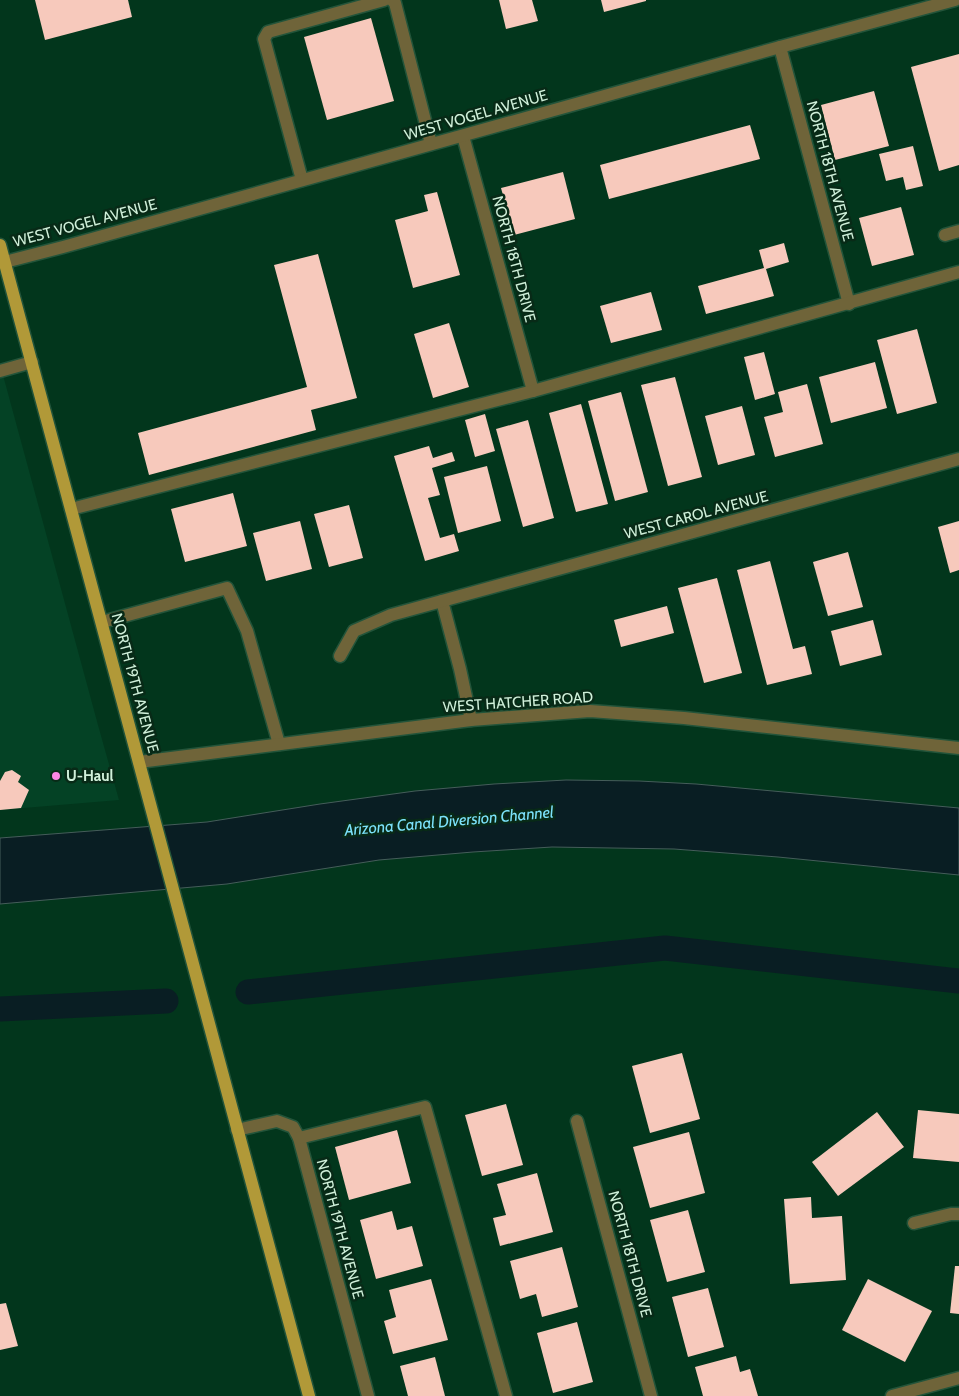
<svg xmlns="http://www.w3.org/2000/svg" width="959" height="1396" viewBox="0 0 959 1396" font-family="Cabin,sans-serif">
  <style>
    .built { fill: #044225 }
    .water { fill: #091e23; stroke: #455d5a }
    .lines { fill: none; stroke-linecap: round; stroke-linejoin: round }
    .canal { stroke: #091e23; stroke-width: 25 }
    .building { fill: #f7c9bc }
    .minor-casing { stroke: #23543a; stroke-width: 15 }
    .major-casing { stroke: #23543a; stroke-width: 15 }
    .minor { stroke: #6f6439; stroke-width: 12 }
    .major { stroke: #b19938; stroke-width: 12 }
    .poi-dot { fill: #fc86e4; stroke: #082a17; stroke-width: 2 }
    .labels { text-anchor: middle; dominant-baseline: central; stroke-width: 5; stroke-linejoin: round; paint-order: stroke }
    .street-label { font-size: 15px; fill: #d0f0da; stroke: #082a17 }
    .poi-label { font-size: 15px; font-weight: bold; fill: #d0f0da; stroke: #082a17; text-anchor: start }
    .water-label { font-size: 16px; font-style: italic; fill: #7ce2fb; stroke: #082a17 }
  </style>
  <rect width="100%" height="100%" fill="#02361c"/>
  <polygon class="built" points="0,364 98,725 119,800 0,810"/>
  <polygon class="water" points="566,780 639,781 696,784 959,808 959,875 778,857 674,849 552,847 473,852 379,860 227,884 0,904 0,838 207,822 320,804 415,791 494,784"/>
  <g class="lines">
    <g class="canal">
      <polyline points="248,992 665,948 959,981"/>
      <polyline points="0,1009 166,1001"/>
    </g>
  </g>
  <g class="building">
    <polygon points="35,0 128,0 132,17 45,40"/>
    <polygon points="499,0 532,0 538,21 506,29"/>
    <polygon points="601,0 646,0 646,1 604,12"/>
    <polygon points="371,18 394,101 327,120 304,37"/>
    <polygon points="959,54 959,165 939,171 911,67"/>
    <polygon points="874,91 889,146 835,160 821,105"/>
    <polygon points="750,125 760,159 609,199 600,165"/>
    <polygon points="913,146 923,186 906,190 903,177 886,181 879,154"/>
    <polygon points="563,172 575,219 514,235 501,188"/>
    <polygon points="437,192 460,275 413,288 395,220 428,211 424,195"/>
    <polygon points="901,207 914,255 872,266 859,218"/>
    <polygon points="784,243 789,262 766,269 774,296 706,314 698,286 764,268 759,250"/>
    <polygon points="318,254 357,398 311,410 316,430 149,475 138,433 307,387 274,265"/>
    <polygon points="651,292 662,330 611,343 600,306"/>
    <polygon points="449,323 469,387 433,398 414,334"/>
    <polygon points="917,329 937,403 897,414 877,340"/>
    <polygon points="764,352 775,394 755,400 744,357"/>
    <polygon points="875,362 887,408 831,423 819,377"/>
    <polygon points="675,377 702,477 668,486 641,385"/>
    <polygon points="807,384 823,444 775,457 764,417 783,412 778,392"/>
    <polygon points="621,392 648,492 615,501 588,401"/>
    <polygon points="581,404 608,504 576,512 549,413"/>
    <polygon points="742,406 755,455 718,465 705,416"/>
    <polygon points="485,414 495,451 475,457 465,420"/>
    <polygon points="528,420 554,518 523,527 496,429"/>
    <polygon points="429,446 433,458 452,452 455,461 432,468 440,495 428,498 440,538 454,534 459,551 425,561 394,456"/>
    <polygon points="487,466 501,521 458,533 444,477"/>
    <polygon points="233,493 247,546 185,562 171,509"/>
    <polygon points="349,505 363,558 329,567 314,514"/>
    <polygon points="300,521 312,569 266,581 253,533"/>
    <polygon points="959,521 959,570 950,573 938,527"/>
    <polygon points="848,552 863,607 828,616 813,562"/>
    <polygon points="770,561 793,649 805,646 812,674 767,685 737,570"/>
    <polygon points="717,578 742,673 704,683 678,588"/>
    <polygon points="667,606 674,633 621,647 614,620"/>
    <polygon points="873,620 882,655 840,666 831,631"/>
    <polygon points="12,770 21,776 18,782 29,790 21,808 0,810 0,781 5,772"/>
    <polygon points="682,1053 700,1119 650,1133 632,1066"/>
    <polygon points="506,1104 523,1165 482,1176 465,1115"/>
    <polygon points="918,1110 959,1114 959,1162 913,1158"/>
    <polygon points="877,1112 904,1147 838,1196 812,1162"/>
    <polygon points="397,1130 411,1183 349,1200 335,1147"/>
    <polygon points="689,1132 705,1193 650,1208 633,1147"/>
    <polygon points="537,1173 553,1232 500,1246 493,1218 506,1215 497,1184"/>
    <polygon points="811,1197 812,1218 842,1216 846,1280 790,1284 784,1199"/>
    <polygon points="688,1210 705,1272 667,1282 650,1220"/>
    <polygon points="392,1211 397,1230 412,1226 423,1266 376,1279 360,1220"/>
    <polygon points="562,1247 578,1307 542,1317 536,1294 520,1299 510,1261"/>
    <polygon points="955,1266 959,1266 959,1314 950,1313"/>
    <polygon points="431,1279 448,1340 393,1354 384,1321 396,1317 389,1290"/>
    <polygon points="868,1279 932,1311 905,1362 842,1330"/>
    <polygon points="708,1288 724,1347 688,1357 672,1297"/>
    <polygon points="6,1303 18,1346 0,1350 0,1304"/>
    <polygon points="577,1322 593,1382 553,1393 537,1333"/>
    <polygon points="736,1356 740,1372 750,1369 758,1396 703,1396 695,1367"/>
    <polygon points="435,1357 445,1396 408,1396 400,1366"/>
  </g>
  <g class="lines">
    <g class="minor-casing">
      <g id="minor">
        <polyline points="392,0 395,3 431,144"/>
        <polyline points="780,47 849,304"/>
        <polyline points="463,136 533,391"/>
        <polyline points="302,180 264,39 268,32 384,0"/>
        <polyline points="945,235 959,231"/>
        <polyline points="5,262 63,247 780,47 955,0"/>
        <polyline points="0,371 32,362"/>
        <polyline points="71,509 533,391 959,272"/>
        <polyline points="442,601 460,669 471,720"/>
        <polyline points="102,622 227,588 247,631 279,744"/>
        <polyline points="340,656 354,631 391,615 959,459"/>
        <polyline points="139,762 471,720 590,711 684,718 959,748"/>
        <polyline points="577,1121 651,1396"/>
        <polyline points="237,1130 277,1121 293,1127 299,1138 368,1396"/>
        <polyline points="299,1138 425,1107 506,1396"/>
        <polyline points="914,1223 951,1214 959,1214"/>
        <polyline points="892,1396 959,1378"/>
      </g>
    </g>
    <g class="major-casing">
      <polyline id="major" points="0,245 309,1396"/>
    </g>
    <use href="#minor" class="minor"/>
    <use href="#major" class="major"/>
  </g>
  <circle class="poi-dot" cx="56" cy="776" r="5"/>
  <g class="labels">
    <g class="street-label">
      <text transform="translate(476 115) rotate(-16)">WEST VOGEL AVENUE</text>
      <text transform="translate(830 171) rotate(75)">NORTH 18TH AVENUE</text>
      <text transform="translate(85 223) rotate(-15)">WEST VOGEL AVENUE</text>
      <text transform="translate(514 259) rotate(75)">NORTH 18TH DRIVE</text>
      <text transform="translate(696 515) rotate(-15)">WEST CAROL AVENUE</text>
      <text transform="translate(135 683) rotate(75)">NORTH 19TH AVENUE</text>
      <text transform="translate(518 702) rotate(-4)">WEST HATCHER ROAD</text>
      <text transform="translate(340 1229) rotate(75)">NORTH 19TH AVENUE</text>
      <text transform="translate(630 1254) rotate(75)">NORTH 18TH DRIVE</text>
    </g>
    <g class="poi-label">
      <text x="66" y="776">U-Haul</text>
    </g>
    <g class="water-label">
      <text transform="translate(449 821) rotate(-5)">Arizona Canal Diversion Channel</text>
    </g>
  </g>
</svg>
